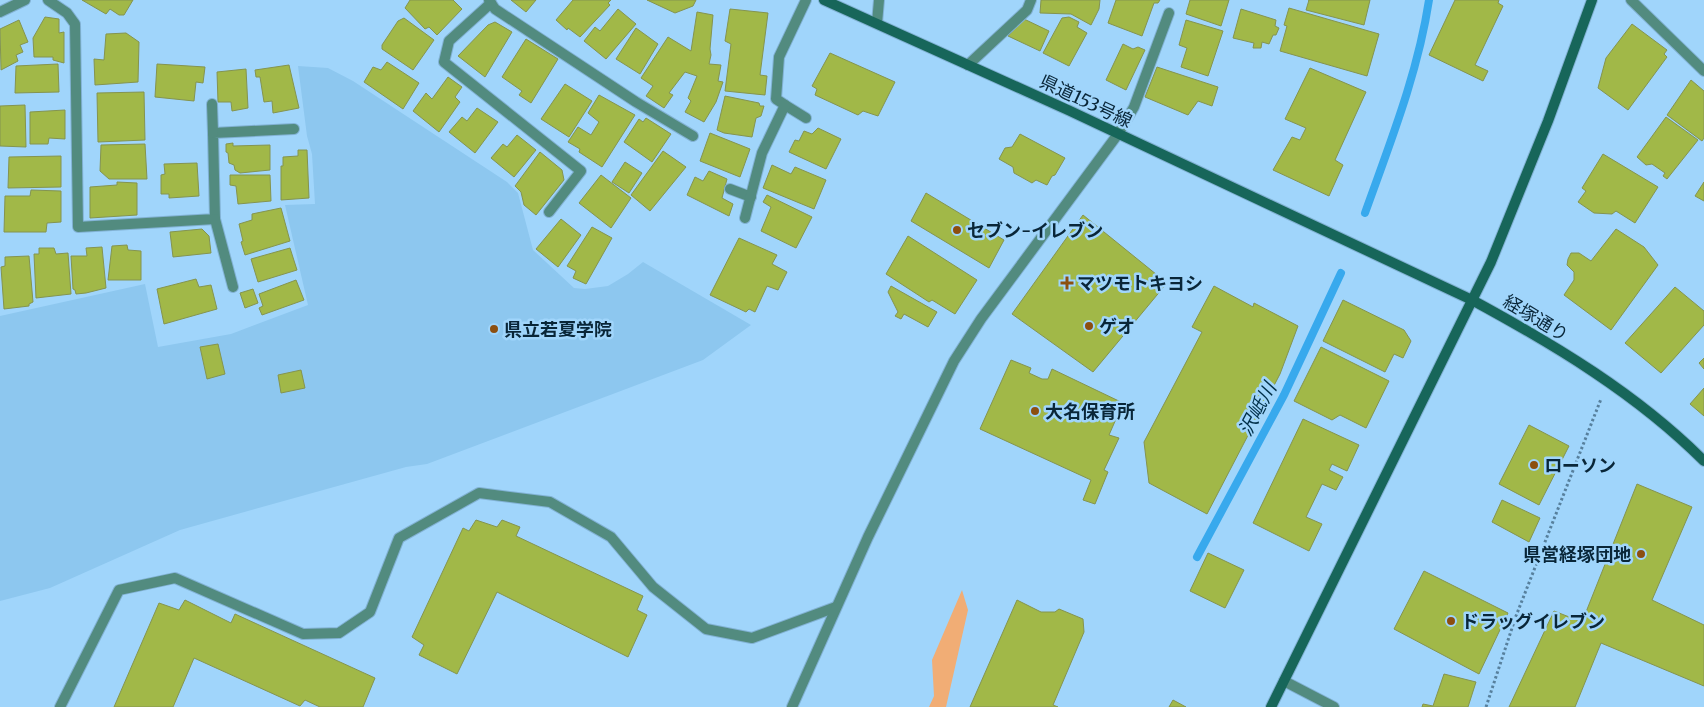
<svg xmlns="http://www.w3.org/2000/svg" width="1704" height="707" viewBox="0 0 1704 707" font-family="Merriweather,'Noto Sans JP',serif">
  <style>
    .built { fill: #8dc7ef }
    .green { fill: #f1ad75 }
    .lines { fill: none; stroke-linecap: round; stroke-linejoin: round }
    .stream { stroke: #38a9ed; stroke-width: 8 }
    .building { fill: #a1b848; stroke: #84944f }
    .street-casing { stroke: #82b2d4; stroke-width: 12 }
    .secondary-casing { stroke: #82b2d4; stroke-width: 12 }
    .path { stroke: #57809d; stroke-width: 3; stroke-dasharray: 2.5 2.5; stroke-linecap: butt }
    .street { stroke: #528b7f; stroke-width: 10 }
    .secondary { stroke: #17665a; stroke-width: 10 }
    .poi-dot { fill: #8c4f10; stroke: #a0d5fb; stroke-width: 2 }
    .labels { text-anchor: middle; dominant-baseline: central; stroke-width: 5; stroke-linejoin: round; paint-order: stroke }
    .street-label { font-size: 18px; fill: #092638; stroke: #a0d5fb }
    .poi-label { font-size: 18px; font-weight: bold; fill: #092638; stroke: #a0d5fb; text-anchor: start }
    .water-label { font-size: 19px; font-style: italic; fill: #002f49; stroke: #a0d5fb }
  </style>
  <rect width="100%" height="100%" fill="#a0d5fb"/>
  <polygon class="built" points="298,66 328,68 353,81 507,182 518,193 533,250 574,288 585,289 608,286 628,274 643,262 751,325 703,360 427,464 406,467 180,530 50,588 0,601 0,316 145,284 158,347 231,334 308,305 285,205 315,204 312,154 307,136"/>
  <polygon class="green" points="962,590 968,610 946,707 929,707 934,696 932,660"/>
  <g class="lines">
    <g class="stream">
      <path d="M1365,213C1390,143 1418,73 1429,0"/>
      <polyline points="1197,557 1284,395 1341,273"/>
    </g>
  </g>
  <g class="building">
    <polygon points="82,0 133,0 124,15 119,15 110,9 106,14"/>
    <polygon points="410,0 453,0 462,9 437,35 429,27 425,29 405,8"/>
    <polygon points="511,0 536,0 526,12"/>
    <polygon points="573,0 611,0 608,3 610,5 580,37 568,28 567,30 556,20"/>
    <polygon points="647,0 696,0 693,6 675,13"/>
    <polygon points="1041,0 1100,0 1099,9 1091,25 1071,14 1040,13"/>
    <polygon points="1116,0 1160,0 1158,3 1154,3 1142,36 1108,23"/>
    <polygon points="1190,0 1229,0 1221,26 1186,14"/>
    <polygon points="1309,0 1308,0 1370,0 1364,25 1306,10"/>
    <polygon points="1455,0 1499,0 1498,3 1503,6 1475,65 1488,71 1483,81 1429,55"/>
    <polygon points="1289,8 1379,34 1367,76 1280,51 1287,26 1284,25"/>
    <polygon points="618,9 636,24 606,59 584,41 595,27 600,31"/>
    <polygon points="730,9 768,13 760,75 767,76 765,95 725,91 731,44 725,41"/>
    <polygon points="1241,9 1276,20 1275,26 1279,28 1276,35 1273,35 1269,44 1262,42 1261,48 1253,48 1254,43 1233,38"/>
    <polygon points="697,12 713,15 710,49 711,55 709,64 721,65 718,81 723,82 716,102 704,122 685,112 691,101 688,98 697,76 685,72 669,93 673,95 664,108 646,96 653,86 641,78 668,37 691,51"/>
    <polygon points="45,17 59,19 59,33 64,32 64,63 53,60 53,57 34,57 33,38"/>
    <polygon points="1069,17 1079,22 1077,27 1087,33 1069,66 1043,53 1062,18"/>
    <polygon points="404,18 434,40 413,70 382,49 382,45 398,21"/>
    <polygon points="1024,19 1049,31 1040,51 1008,36"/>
    <polygon points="19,20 28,42 20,45 23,52 16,55 18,61 1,70 0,29"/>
    <polygon points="1186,20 1223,31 1208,76 1181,67 1187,48 1179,45"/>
    <polygon points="495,22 512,32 485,77 458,56 488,25"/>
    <polygon points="1632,24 1667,50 1664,54 1667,57 1628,110 1598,88 1606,58"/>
    <polygon points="636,28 658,44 640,74 616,59"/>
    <polygon points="126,33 139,42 138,82 95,85 94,59 104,60 106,34"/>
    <polygon points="526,39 558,59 531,103 519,95 522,91 502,77"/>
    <polygon points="1123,44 1133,49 1138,47 1145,50 1126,90 1106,80"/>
    <polygon points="830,53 895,82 878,116 863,111 858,115 815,95 817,89 812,86"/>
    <polygon points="387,62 419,83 403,109 364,82 373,67 381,70"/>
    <polygon points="58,64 59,92 15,93 16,66"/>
    <polygon points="157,64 205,67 203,83 196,82 194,101 155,97"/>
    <polygon points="289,65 299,108 273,113 272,101 264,102 260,77 256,77 255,70"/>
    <polygon points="1157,67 1218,87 1212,106 1198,101 1188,115 1145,97"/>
    <polygon points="1310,68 1366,92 1335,160 1343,165 1329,196 1273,170 1292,137 1300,140 1306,128 1285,119"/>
    <polygon points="246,69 248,108 232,111 231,102 218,102 217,72"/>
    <polygon points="448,77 462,87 455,97 460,102 439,132 413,111 426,93 432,99"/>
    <polygon points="1691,80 1704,91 1704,138 1702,141 1667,115"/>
    <polygon points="565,84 592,101 569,137 541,119"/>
    <polygon points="144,92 145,140 98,142 97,93"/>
    <polygon points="599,95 635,115 602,167 579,152 580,149 568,142 578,127 591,135 599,122 588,113"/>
    <polygon points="725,96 759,103 760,106 764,106 761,116 756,118 752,137 724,133 717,130"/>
    <polygon points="25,105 26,147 0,146 0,106"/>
    <polygon points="477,108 498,122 475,153 449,132 462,117 467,121"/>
    <polygon points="65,110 65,139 49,138 48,144 30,144 30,112"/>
    <polygon points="1666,117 1698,140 1667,179 1663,176 1665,173 1652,164 1646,165 1637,157"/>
    <polygon points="646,118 671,134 652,162 624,142 639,119 643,122"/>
    <polygon points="818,128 841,139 826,169 789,152 795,140 799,141 804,131 812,134"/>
    <polygon points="710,133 750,149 740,177 700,161"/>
    <polygon points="1020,134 1065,158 1055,175 1052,176 1047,185 1036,180 1032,183 1014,173 1013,167 999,159 1005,148 1012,147"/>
    <polygon points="517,135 536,150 514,177 491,158 503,144 507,147"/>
    <polygon points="233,143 233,146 270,145 270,170 240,173 235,170 234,165 229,163 228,153 226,152 226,144"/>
    <polygon points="145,144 147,179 109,179 100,171 101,145"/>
    <polygon points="298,150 307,150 309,198 281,200 281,166 283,166 283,157 298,156"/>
    <polygon points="663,151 686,167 650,211 631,195"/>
    <polygon points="540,152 562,170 564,180 536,215 524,205 521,192 515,186"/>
    <polygon points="1603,154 1658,187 1635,223 1616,211 1612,214 1594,213 1578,202 1586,191 1582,188"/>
    <polygon points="61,156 61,187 8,188 9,157"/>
    <polygon points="625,162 642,173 629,193 612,182"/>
    <polygon points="197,163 199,196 169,198 169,194 161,194 161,175 165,174 164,164"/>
    <polygon points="772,165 791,174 795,167 826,180 814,209 763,188"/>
    <polygon points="709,171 727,179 722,198 733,204 729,216 687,195 695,177 703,181"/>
    <polygon points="230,175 270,175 271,201 238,204 236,186 230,185"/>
    <polygon points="601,175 631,198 611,228 579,203"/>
    <polygon points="117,182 137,183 137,215 90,218 90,187 117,185"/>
    <polygon points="1704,182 1704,201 1695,196"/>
    <polygon points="31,190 61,191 61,222 47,223 46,232 4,232 5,196 30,196"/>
    <polygon points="926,193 1004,240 989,268 911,221"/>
    <polygon points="767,195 812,217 796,248 761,231 771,207 763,202"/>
    <polygon points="281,208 290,241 245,255 241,242 243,241 239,224 252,220 252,214"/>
    <polygon points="1083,215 1167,283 1093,372 1012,314"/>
    <polygon points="561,219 581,235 558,267 536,249"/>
    <polygon points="592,227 612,238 586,284 573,278 576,271 567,266"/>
    <polygon points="202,229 209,236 211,253 173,257 170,232"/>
    <polygon points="1616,229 1644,247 1658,265 1611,330 1564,295 1574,280 1574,272 1567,265 1568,259 1571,253 1579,253 1591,261"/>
    <polygon points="908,236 977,280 955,314 932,300 929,302 886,274"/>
    <polygon points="739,238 777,255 772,264 787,272 778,290 767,286 755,312 749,309 746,312 710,295"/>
    <polygon points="127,245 128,250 141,251 141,280 108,280 112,246"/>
    <polygon points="102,247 106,288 86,293 76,294 75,290 73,289 71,256 87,256 86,248"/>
    <polygon points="39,248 54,248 56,254 68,253 71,294 36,298 34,254 39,254"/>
    <polygon points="290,248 297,270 258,282 251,259"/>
    <polygon points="29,256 33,302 29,304 29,306 4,309 1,267 5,266 5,257"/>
    <polygon points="196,279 199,287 211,285 217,309 164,324 157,289"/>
    <polygon points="296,280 304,300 262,315 259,308 263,306 259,294"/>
    <polygon points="891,286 937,312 928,327 904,314 901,319 895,316 898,312 888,292"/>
    <polygon points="1214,286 1253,307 1254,303 1298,326 1280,374 1207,514 1149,483 1144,442 1202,332 1192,327"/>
    <polygon points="1675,287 1704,311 1704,325 1661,373 1625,343"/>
    <polygon points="253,289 258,303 245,308 240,293"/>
    <polygon points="1343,300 1404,330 1411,341 1403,358 1394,354 1385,372 1323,341"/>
    <polygon points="218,344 225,374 207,379 200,347"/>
    <polygon points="1321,347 1389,381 1366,428 1340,415 1332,420 1294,401"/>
    <polygon points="1704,358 1704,369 1699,363"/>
    <polygon points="1011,360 1031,368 1029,373 1042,379 1048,379 1052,369 1123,403 1109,435 1119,438 1104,470 1108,472 1095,504 1083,500 1091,480 980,429"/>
    <polygon points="301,370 305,388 281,393 278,375"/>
    <polygon points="1704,388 1704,416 1690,404"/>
    <polygon points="1303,419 1359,445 1347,471 1332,464 1329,470 1343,477 1336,490 1322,484 1306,517 1322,524 1309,551 1253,523"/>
    <polygon points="1529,425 1569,446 1539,505 1499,484"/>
    <polygon points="1637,484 1692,507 1652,600 1704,625 1704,686 1601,643 1575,707 1509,707 1554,611 1582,622"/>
    <polygon points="1502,500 1540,518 1529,542 1492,522"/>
    <polygon points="476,520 497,527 502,520 520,527 516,536 643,596 637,610 647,615 628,657 497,592 457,674 419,655 424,645 412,637 463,528 469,531"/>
    <polygon points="1208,553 1244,570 1225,608 1190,591"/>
    <polygon points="1424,571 1508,613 1479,674 1394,629"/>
    <polygon points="185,600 231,623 235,614 375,678 363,707 320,707 305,700 300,706 194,658 173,707 114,707 159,603 179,610"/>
    <polygon points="1017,600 1041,612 1055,612 1059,609 1083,619 1084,632 1053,705 1058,707 970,707"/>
    <polygon points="1444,674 1476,682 1468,707 1422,707 1423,704 1433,706"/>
    <polygon points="1173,700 1186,707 1169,707"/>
  </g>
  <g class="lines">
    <g class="street-casing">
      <g id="street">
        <polyline points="48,0 67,13 75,24 78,227 215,219 213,133 294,129"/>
        <polyline points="489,0 495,9 636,102 693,136"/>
        <polyline points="1631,0 1704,71"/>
        <polyline points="491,3 449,41 444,62 581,171 549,212"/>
        <polyline points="0,12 25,0"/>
        <polyline points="877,23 879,0"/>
        <polyline points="968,65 1027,10 1031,0"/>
        <polyline points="212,104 213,133"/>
        <polyline points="785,105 806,118"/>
        <polyline points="730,189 751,197"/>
        <polyline points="745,218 762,153 785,105 776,99 779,57 806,0"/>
        <polyline points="215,219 233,287"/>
        <polyline points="1284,681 1334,707"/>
        <polyline points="60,707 119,590 175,578 303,634 339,633 370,612 399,538 479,493 550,502 611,537 653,587 706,629 752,638 836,607"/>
        <polyline points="792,707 868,537 954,361 981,319 1118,134 1134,107 1169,13"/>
      </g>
    </g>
    <g class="secondary-casing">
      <g id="secondary">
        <path d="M824,0L1068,110L1472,300C1555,345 1637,394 1704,461"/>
        <polyline points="1271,707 1491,262 1548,121 1592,0"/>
      </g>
    </g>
    <polyline class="path" points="1486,707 1516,616 1601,399"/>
    <use href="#street" class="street"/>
    <use href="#secondary" class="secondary"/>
  </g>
  <g class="poi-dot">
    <circle cx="957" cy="230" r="5"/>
    <path d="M1064.5 275.5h5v5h5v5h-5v5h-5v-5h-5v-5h5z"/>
    <circle cx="1089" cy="326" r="5"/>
    <circle cx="494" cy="329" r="5"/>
    <circle cx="1035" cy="411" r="5"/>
    <circle cx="1534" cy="465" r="5"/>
    <circle cx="1641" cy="554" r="5"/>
    <circle cx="1451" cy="621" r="5"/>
  </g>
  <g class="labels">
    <g class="street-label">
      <text transform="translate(1086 101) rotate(25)">県道153号線</text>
      <text transform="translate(1536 318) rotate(31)">経塚通り</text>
    </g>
    <g class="poi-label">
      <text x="967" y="230">セブン-イレブン</text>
      <text x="1077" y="283">マツモトキヨシ</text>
      <text x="1099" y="326">ゲオ</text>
      <text x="504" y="329">県立若夏学院</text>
      <text x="1045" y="411">大名保育所</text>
      <text x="1544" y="465">ローソン</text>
      <text x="1631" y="554" text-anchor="end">県営経塚団地</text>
      <text x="1461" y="621">ドラッグイレブン</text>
    </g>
    <g class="water-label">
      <text transform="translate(1257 409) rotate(-62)">沢岻川</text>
    </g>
  </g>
</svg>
